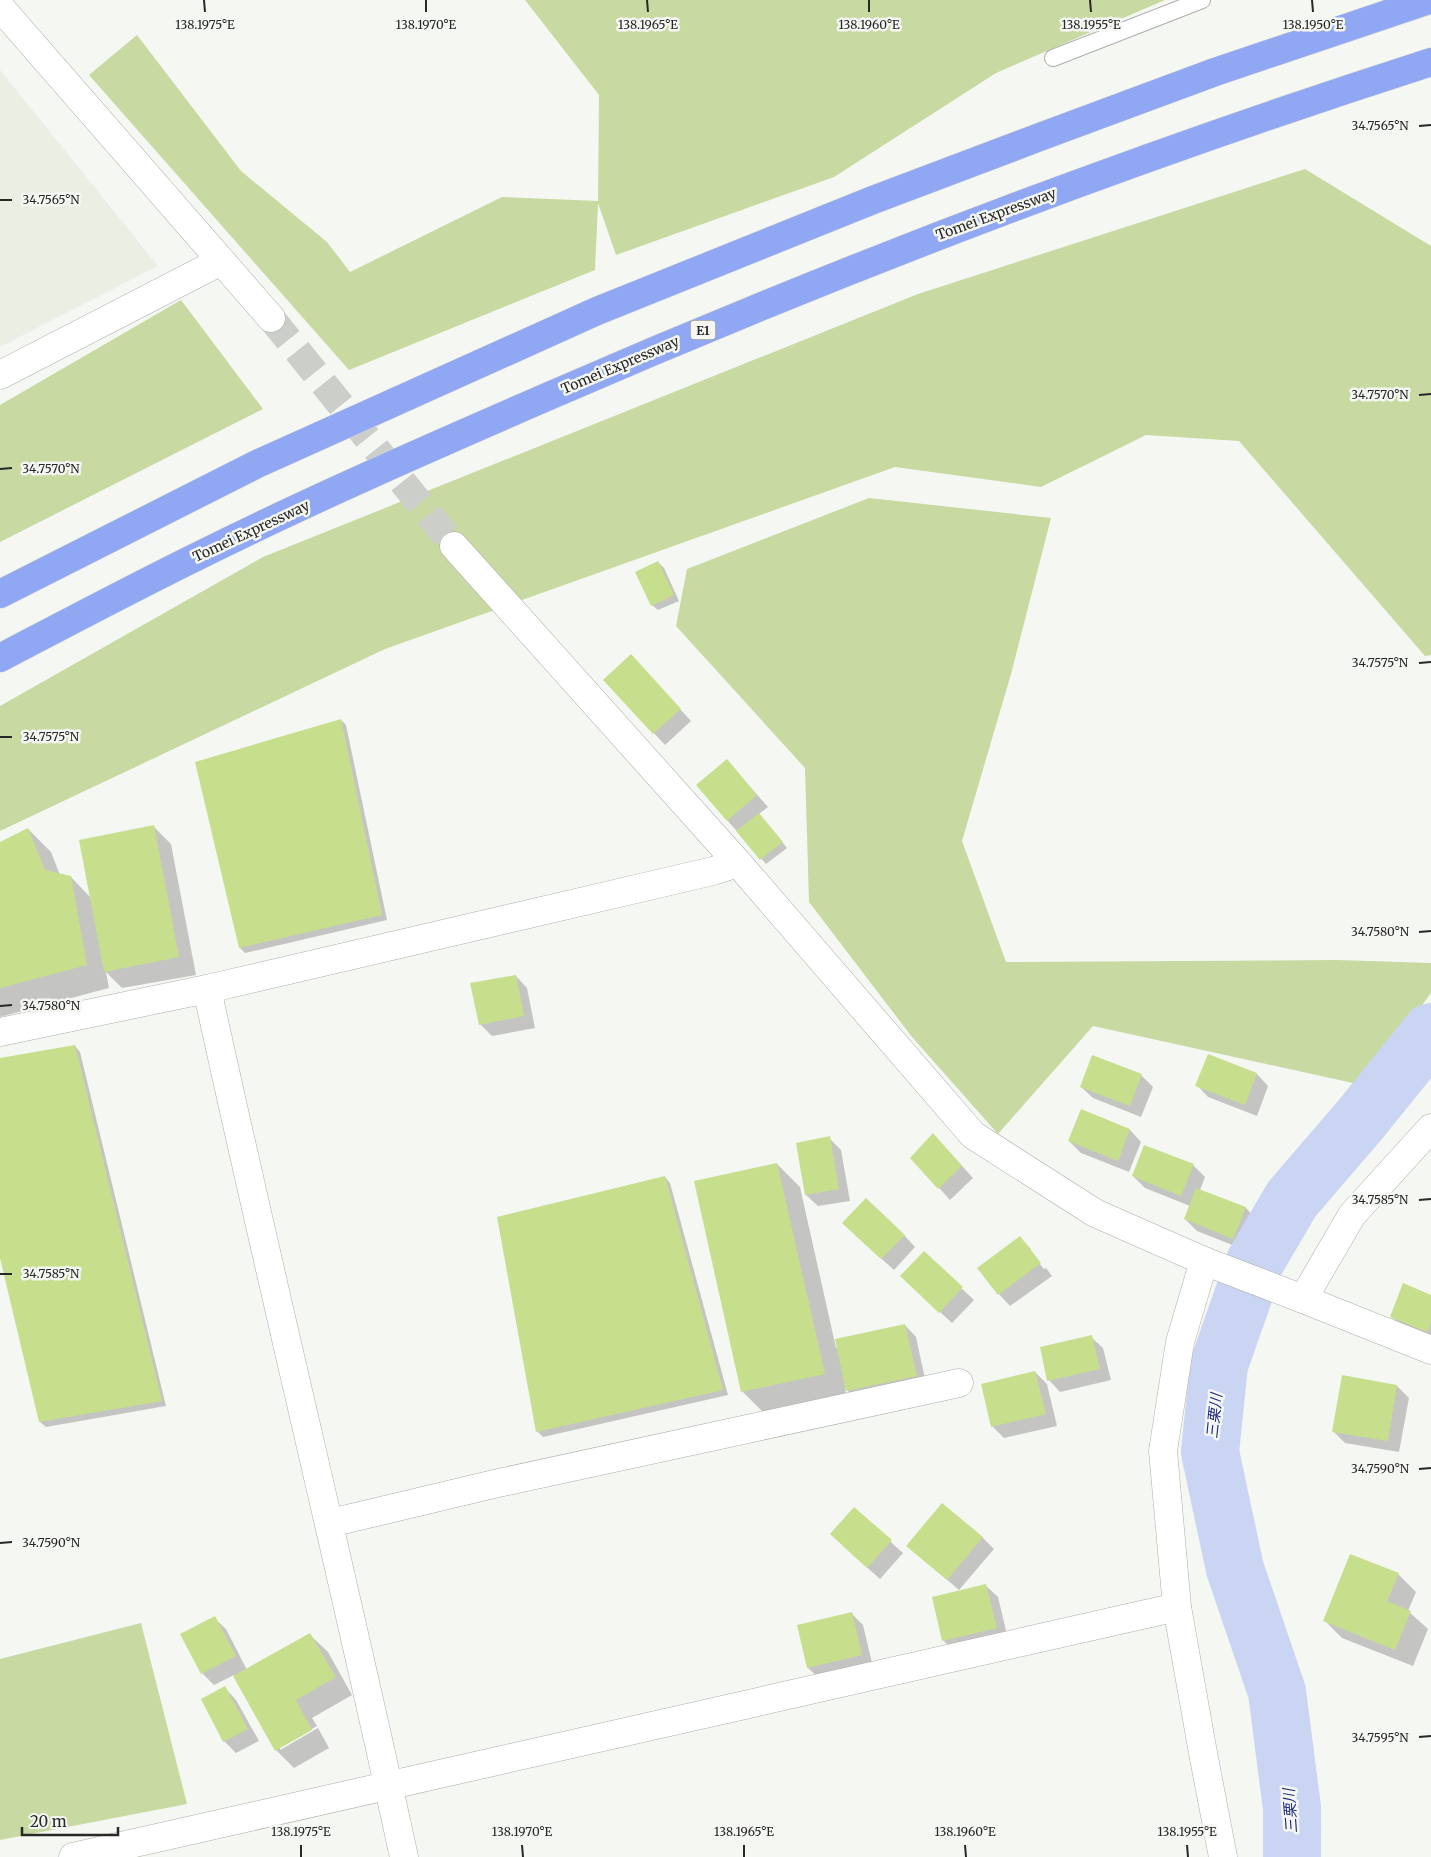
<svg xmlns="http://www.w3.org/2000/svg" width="1431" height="1857" viewBox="0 0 1431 1857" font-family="Merriweather,'Noto Sans JP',serif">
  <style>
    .built { fill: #eaeee3 }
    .green { fill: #c8d9a2 }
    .shadow { fill: #0003 }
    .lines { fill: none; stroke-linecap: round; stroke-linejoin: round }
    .river { stroke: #cad4f3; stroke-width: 58 }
    .building { fill: #c7df8d }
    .tertiary-tunnel { stroke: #ccceca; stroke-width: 28; stroke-dasharray: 28 14; stroke-linecap: butt }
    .service-casing { stroke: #adafab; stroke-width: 18 }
    .minor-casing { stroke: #adafab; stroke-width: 29 }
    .tertiary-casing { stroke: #adafab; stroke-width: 29 }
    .motorway-casing { stroke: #d4d4d4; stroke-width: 29 }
    .service { stroke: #fff; stroke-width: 16 }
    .minor { stroke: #fff; stroke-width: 28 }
    .tertiary { stroke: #fff; stroke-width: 28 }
    .motorway { stroke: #90a7f3; stroke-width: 28 }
    .ticks { fill: none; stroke: #282827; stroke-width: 2 }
    .labels { text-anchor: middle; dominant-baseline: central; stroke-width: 5; stroke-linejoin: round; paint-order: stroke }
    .shield { fill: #f5f7f3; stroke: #666664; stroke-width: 1 }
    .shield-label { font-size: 12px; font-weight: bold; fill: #282827 }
    .street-label { font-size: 14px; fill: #282827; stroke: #f5f7f3 }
    .water-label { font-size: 15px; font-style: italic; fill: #1f2b7e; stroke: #f5f7f3 }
    .ticks-label { font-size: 12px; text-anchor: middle; fill: #282827; stroke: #f5f7f3; stroke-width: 5; stroke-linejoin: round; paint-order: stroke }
  </style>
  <rect width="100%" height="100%" fill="#f5f7f3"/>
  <polygon class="built" points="0,70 158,266 0,347"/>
  <g class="green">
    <polygon points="525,0 1165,0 996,73 834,177 616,255 598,203 595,270 349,370 89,75 137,35 241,171 327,242 350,272 502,197 598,201 599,95"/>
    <polygon points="1305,169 1431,246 1431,655 1425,656 1239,441 1146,435 1041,487 895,467 385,649 0,831 0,706 263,557 918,294"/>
    <polygon points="181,300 263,409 0,542 0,405"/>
    <polygon points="869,498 1051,518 1011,674 962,841 1006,962 1337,960 1431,963 1431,993 1362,1085 1093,1026 998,1134 912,1037 809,902 805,768 676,626 687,569"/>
    <polygon points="141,1623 187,1804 0,1840 0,1659"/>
  </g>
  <g class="shadow">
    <polygon points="658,562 664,568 679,601 658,610 652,605"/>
    <polygon points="642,668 691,721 665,745 605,680"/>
    <polygon points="341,720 346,725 387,920 245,953 240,948"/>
    <polygon points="727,761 768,807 759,814 787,848 766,864 727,820"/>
    <polygon points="154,827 171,844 196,975 122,988 106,972 109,988 0,1017 0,843 28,829 51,852 60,875 71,877 91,898"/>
    <polygon points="516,976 527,988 535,1028 492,1036 480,1024"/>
    <polygon points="75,1046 80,1052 166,1406 46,1427 40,1422 0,1253 0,1059"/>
    <polygon points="1208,1055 1257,1074 1268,1086 1257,1116 1208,1097 1197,1085"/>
    <polygon points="1093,1057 1142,1076 1153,1087 1141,1117 1093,1098 1081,1087"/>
    <polygon points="1081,1111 1130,1130 1141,1142 1129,1172 1081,1153 1069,1141"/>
    <polygon points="934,1135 973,1178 950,1200 912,1158"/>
    <polygon points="829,1138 841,1150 850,1201 818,1206 806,1195"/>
    <polygon points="777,1164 800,1187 836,1348 905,1325 916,1337 927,1388 859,1402 845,1388 847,1397 766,1415 743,1392 696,1182"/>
    <polygon points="1193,1165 1205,1177 1200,1190 1246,1208 1257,1220 1245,1250 1197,1231 1185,1219 1190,1206 1145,1188 1133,1176"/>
    <polygon points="665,1177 670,1183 728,1395 543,1437 537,1431"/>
    <polygon points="855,1235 904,1235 915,1247 894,1270"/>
    <polygon points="1020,1238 1031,1249 1028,1249 1044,1269 1046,1268 1052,1276 1010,1306 999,1294"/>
    <polygon points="924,1253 974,1300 952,1323 914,1288"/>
    <polygon points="1431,1296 1431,1339 1403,1328 1391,1316"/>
    <polygon points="1091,1337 1103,1348 1111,1380 1060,1392 1049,1380"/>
    <polygon points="1035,1372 1047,1384 1057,1426 1004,1438 992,1426"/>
    <polygon points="1397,1386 1409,1398 1399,1452 1345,1443 1333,1431"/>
    <polygon points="854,1509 903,1553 880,1579 843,1546"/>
    <polygon points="982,1537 994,1549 959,1590 908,1546"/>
    <polygon points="1398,1574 1416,1592 1408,1611 1428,1629 1413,1666 1342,1638 1324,1620"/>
    <polygon points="986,1586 998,1597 1008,1639 955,1652 943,1640"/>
    <polygon points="851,1613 863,1625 873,1667 820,1679 808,1668"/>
    <polygon points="214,1618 226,1629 247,1670 310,1635 328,1652 352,1695 312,1718 317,1726 280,1747 280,1750 318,1728 329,1748 294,1768 276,1750 234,1675 214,1685 202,1673 182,1635"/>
    <polygon points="225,1688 236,1700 259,1741 236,1753 224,1741"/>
  </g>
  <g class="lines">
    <polyline class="river" points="1292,1857 1292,1808 1277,1692 1235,1569 1210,1452 1219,1365 1255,1262 1292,1199 1360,1120 1431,1032"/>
  </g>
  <g class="building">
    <polygon points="658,561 674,595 651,606 635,572"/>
    <polygon points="631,654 681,709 653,734 603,680"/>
    <polygon points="341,719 382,915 239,948 195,762"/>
    <polygon points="727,759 757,795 727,821 696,785"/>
    <polygon points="759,813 783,842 760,860 736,831"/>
    <polygon points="154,825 179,957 104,972 79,840"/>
    <polygon points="28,828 45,870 71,876 87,965 0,988 0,842"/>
    <polygon points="516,975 524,1016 479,1025 470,983"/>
    <polygon points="75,1045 162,1401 39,1422 0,1258 0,1058"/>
    <polygon points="1208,1054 1257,1073 1245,1105 1195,1086"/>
    <polygon points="1092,1055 1142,1074 1130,1106 1080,1087"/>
    <polygon points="1081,1109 1130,1129 1118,1161 1068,1141"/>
    <polygon points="933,1133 962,1166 938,1189 910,1158"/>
    <polygon points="830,1136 839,1189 805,1195 796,1143"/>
    <polygon points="1144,1145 1194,1164 1181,1196 1132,1176"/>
    <polygon points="777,1163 825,1374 741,1392 694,1181"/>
    <polygon points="665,1176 723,1390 536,1432 497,1217"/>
    <polygon points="1196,1188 1246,1207 1233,1239 1184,1219"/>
    <polygon points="866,1198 905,1235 881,1259 842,1223"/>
    <polygon points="1020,1236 1041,1263 998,1295 977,1268"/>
    <polygon points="924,1251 963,1287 939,1313 900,1276"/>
    <polygon points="1403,1283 1431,1295 1431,1322 1427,1332 1390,1317"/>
    <polygon points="905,1324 917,1376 846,1391 835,1339"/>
    <polygon points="1092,1335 1100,1369 1047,1381 1040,1347"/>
    <polygon points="1035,1371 1046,1414 991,1427 981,1384"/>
    <polygon points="1342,1375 1397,1385 1388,1441 1332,1432"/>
    <polygon points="942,1503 983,1537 947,1580 906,1546"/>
    <polygon points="854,1507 892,1540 867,1568 830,1534"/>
    <polygon points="1350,1554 1399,1573 1387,1601 1411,1611 1395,1650 1323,1621"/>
    <polygon points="986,1584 997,1628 942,1641 932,1597"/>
    <polygon points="852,1612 862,1655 807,1668 797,1625"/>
    <polygon points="215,1616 236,1656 201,1674 180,1634"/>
    <polygon points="310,1633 336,1677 296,1700 312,1730 275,1751 233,1676"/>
    <polygon points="225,1686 248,1729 223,1742 201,1699"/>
  </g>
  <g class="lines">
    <polyline class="tertiary-tunnel" points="271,318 454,546"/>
    <g class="service-casing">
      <polyline id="service" points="1053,58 1202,0"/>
    </g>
    <g class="minor-casing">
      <g id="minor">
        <polyline points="0,375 221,261"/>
        <path d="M207,989C270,1279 341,1567 404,1857"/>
        <polyline points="0,1032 207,989 713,871 738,863"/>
        <polyline points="1204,1261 1180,1342 1163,1451 1177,1607 1203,1753 1223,1857"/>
        <polyline points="1303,1299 1352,1215 1431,1128"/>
        <polyline points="330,1523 494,1484 959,1383"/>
        <polyline points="73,1857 1177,1607"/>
      </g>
    </g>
    <g class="tertiary-casing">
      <g id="tertiary">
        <polyline points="0,7 271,318"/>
        <polyline points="454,546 738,863 973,1135 1095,1213 1204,1261 1303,1299 1431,1350"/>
      </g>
    </g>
    <g class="motorway-casing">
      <g id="motorway">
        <polyline points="0,594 257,464 597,311 873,200 1037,138 1215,72 1429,0"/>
        <path d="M0,658C65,624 129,590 194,558C308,501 425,450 542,399C833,272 1129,159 1431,62"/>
      </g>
    </g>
    <use href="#service" class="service"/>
    <use href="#minor" class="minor"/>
    <use href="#tertiary" class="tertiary"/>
    <use href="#motorway" class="motorway"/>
  </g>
  <path class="ticks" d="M204,0L205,12M426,0V12M647,0L648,12M869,0V12M1090,0L1091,12M1312,0L1313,12M1419,126L1431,125M0,200H12M1419,395L1431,394M0,469L12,468M1419,663L1431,662M0,737H12M1419,932L1431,931M0,1006L12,1005M1419,1200L1431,1199M0,1274H12M1419,1469L1431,1468M0,1543L12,1542M1419,1737L1431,1736M301,1845V1857M522,1845L523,1857M744,1845V1857M965,1845L966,1857M1187,1845L1188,1857"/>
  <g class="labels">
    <rect class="shield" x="690.5" y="320.5" width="25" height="19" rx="4"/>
    <g class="shield-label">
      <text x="703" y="330">E1</text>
    </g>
    <g class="street-label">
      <text transform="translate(996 214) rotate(-20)">Tomei Expressway</text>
      <text transform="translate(620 365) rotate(-23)">Tomei Expressway</text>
      <text transform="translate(251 531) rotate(-25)">Tomei Expressway</text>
    </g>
    <g class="water-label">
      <text transform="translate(1214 1416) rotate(-84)">三栗川</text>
      <text transform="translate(1290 1811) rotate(-94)">三栗川</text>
    </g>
  </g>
  <g class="ticks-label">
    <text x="205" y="29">138.1975°E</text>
    <text x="426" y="29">138.1970°E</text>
    <text x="648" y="29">138.1965°E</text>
    <text x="869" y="29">138.1960°E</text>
    <text x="1091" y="29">138.1955°E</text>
    <text x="1313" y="29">138.1950°E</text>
    <text x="1380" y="130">34.7565°N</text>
    <text x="51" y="204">34.7565°N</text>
    <text x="1380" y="399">34.7570°N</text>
    <text x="51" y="473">34.7570°N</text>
    <text x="1380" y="667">34.7575°N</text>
    <text x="51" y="741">34.7575°N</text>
    <text x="1380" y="936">34.7580°N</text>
    <text x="51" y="1010">34.7580°N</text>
    <text x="1380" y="1204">34.7585°N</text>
    <text x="51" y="1278">34.7585°N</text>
    <text x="1380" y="1473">34.7590°N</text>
    <text x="51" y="1547">34.7590°N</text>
    <text x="1380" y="1742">34.7595°N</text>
    <text x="301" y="1836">138.1975°E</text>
    <text x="522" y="1836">138.1970°E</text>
    <text x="744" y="1836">138.1965°E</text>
    <text x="965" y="1836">138.1960°E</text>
    <text x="1187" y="1836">138.1955°E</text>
  </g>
  <path d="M22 1827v8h96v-8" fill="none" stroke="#282827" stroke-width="2.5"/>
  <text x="30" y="1827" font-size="15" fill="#282827" stroke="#f5f7f3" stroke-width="4" paint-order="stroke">20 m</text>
</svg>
